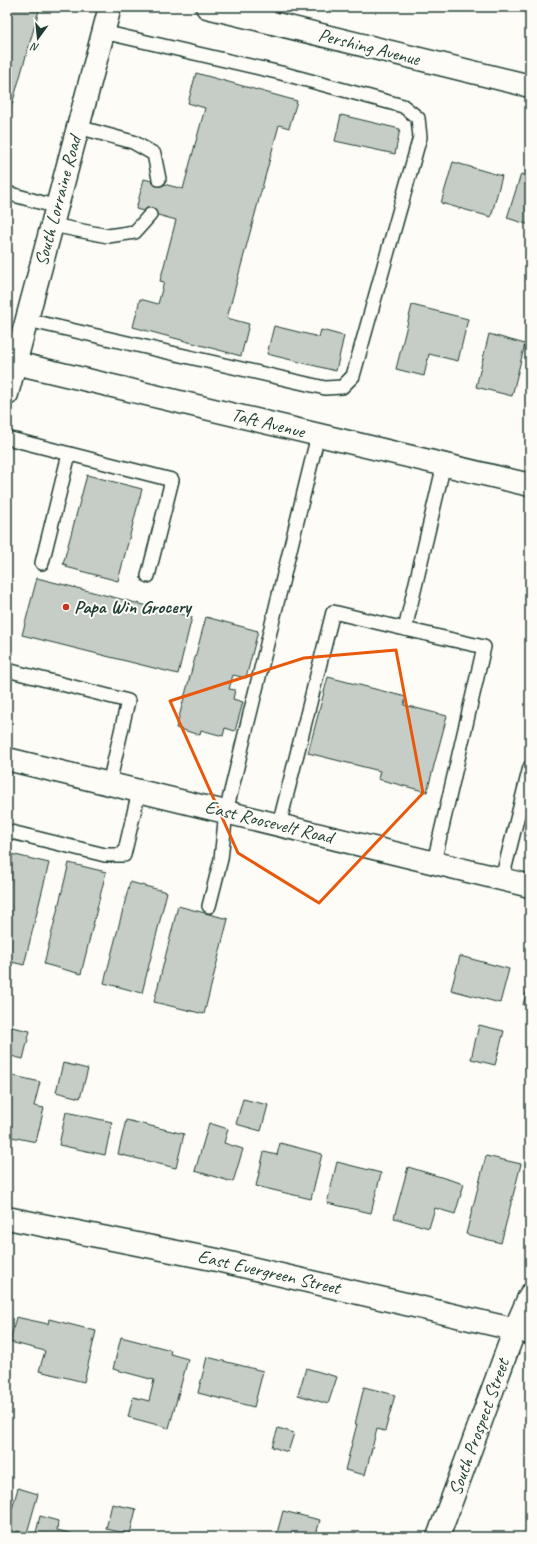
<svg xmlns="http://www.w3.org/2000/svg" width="537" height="1544" viewBox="0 0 537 1544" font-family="Caveat,sans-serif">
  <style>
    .building { fill: #c6cdc7; stroke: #1f3d34 }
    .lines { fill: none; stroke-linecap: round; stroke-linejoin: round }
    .lane-casing { stroke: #1f3d34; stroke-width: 16 }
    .street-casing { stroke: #1f3d34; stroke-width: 25 }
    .primary-casing { stroke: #1f3d34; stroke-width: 25 }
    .lane { stroke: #fdfcf7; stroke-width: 13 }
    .street { stroke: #fdfcf7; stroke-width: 22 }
    .primary { stroke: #fdfcf7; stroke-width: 22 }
    .marked { fill: none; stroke: #e8590c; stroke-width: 3; stroke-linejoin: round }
    .poi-dot { fill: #c8321e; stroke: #fdfcf7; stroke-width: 1.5 }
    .labels { text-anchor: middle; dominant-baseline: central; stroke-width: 4; stroke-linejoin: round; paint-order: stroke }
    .street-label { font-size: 19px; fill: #1f3d34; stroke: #fdfcf7 }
    .poi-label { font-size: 19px; font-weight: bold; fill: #1f3d34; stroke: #fdfcf7; text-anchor: start }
  </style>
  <rect width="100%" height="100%" fill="#fdfcf7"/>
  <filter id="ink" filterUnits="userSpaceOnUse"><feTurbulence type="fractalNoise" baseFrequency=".025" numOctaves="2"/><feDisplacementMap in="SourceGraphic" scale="8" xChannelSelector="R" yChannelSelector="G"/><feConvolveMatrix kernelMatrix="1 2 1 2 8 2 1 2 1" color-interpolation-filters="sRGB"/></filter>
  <g filter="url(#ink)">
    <g class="building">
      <polygon points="7,7 40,7 7,122"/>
      <polygon points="196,73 297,101 289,128 279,125 227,318 249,324 241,356 133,327 140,299 158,304 164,282 160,281 176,220 136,209 144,179 183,189 205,108 188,103"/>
      <polygon points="341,115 400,129 395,154 335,141"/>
      <polygon points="453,162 502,176 491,217 441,203"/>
      <polygon points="521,174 530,177 530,225 507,218"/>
      <polygon points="412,305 468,319 458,361 429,354 424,376 396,369"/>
      <polygon points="274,326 319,337 321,330 344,336 336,371 267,354"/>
      <polygon points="489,334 525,344 512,396 476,387"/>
      <polygon points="87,475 142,489 118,581 66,567 67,565 63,564"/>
      <polygon points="37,578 192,617 178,674 22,635"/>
      <polygon points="206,617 258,631 246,678 233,675 229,689 235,690 233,699 243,702 235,731 225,728 223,736 201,730 200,735 176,728"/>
      <polygon points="328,677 406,697 404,705 447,716 427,792 378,779 380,771 308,753"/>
      <polygon points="11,854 49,863 24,965 7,961 7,871"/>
      <polygon points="69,863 106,872 81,974 44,964"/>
      <polygon points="130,882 167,892 142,993 104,983"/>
      <polygon points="178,906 228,919 204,1014 154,1002"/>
      <polygon points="460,956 509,969 500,1003 451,990"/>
      <polygon points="530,977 530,1006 523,1005"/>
      <polygon points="479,1025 504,1031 495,1065 471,1059"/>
      <polygon points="7,1026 30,1031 23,1059 7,1055"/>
      <polygon points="63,1063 88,1069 80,1098 56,1092"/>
      <polygon points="10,1075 40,1082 34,1106 44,1108 36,1142 7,1136 7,1086"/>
      <polygon points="243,1099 268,1105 261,1131 236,1124"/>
      <polygon points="66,1112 112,1122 105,1155 59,1145"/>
      <polygon points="126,1120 184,1134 176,1168 118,1154"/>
      <polygon points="209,1123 228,1129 224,1143 243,1149 233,1182 195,1171"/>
      <polygon points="280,1143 322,1154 311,1199 256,1186 264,1152 277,1155"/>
      <polygon points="486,1156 521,1164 501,1243 466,1234"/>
      <polygon points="337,1162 381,1173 371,1213 327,1203"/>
      <polygon points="408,1167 464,1184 455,1214 435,1208 429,1228 394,1218"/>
      <polygon points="16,1317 48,1324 49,1319 96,1331 84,1382 39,1371 45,1351 10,1342"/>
      <polygon points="121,1337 171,1350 170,1354 188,1359 169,1428 128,1417 133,1397 149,1401 154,1380 113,1369"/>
      <polygon points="207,1357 263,1371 254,1407 198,1393"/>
      <polygon points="306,1368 337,1377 328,1404 298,1395"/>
      <polygon points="364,1387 395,1395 385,1431 377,1429 365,1475 345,1470 357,1424 355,1424"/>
      <polygon points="278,1428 294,1433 288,1452 272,1447"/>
      <polygon points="18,1488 38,1494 27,1533 17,1531 15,1537 7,1537 7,1508 12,1509"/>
      <polygon points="112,1504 136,1509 130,1534 106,1529"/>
      <polygon points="283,1511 320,1520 316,1535 322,1537 276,1537"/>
      <polygon points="40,1516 58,1521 57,1530 85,1537 35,1537"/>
    </g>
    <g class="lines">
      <g class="lane-casing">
        <g id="lane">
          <polyline points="78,127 133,142 154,154 159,179"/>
          <polyline points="7,193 57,207"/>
          <polyline points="52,225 108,236 135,232 150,215"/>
          <polyline points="27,320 325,388 342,387 353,376 420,137 418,118 403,106 281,73 103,32"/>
          <polyline points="7,438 172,480 148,576"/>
          <polyline points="42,563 69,454"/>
          <polyline points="7,670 128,701 109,784"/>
          <polyline points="279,825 333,612 405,629"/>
          <polyline points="7,831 105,855 124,855 139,791"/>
          <polyline points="434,862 484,647 405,629 444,464"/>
          <polyline points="502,879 530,767"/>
          <polyline points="209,906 221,859 226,812 318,435"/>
        </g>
      </g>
      <g class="street-casing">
        <g id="street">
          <polyline points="207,7 530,86"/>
          <polyline points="7,361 530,485"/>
          <polyline points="7,394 110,7"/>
          <polyline points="7,1218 217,1260 530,1333"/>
          <polyline points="438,1537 515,1329 530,1295"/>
        </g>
      </g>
      <g class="primary-casing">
        <polyline id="primary" points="7,759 530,886"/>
      </g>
      <use href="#lane" class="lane"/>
      <use href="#street" class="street"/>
      <use href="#primary" class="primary"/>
    </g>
  </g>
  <path class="marked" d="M396,650L423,793L319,903L238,853L170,701L304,658Z"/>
  <circle class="poi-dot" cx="66" cy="607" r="4"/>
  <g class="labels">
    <g class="street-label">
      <text transform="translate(369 47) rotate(14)">Pershing Avenue</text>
      <text transform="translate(58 201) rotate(-75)">South Lorraine Road</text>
      <text transform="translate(268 423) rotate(14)">Taft Avenue</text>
      <text transform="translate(269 822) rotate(14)">East Roosevelt Road</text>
      <text transform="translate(269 1272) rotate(13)">East Evergreen Street</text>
      <text transform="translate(479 1427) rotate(-70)">South Prospect Street</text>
    </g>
    <g class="poi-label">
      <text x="74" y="607">Papa Win Grocery</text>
    </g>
  </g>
  <rect width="537" height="1544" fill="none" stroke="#fdfcf7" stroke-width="24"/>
  <rect x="12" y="12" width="513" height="1520" fill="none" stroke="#1f3d34" stroke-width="1.5" filter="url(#ink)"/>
  <g transform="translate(38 38) rotate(195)" stroke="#fdfcf7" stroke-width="3" paint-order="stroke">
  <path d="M0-3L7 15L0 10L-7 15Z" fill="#1f3d34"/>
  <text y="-6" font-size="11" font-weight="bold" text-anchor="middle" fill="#1f3d34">N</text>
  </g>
</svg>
